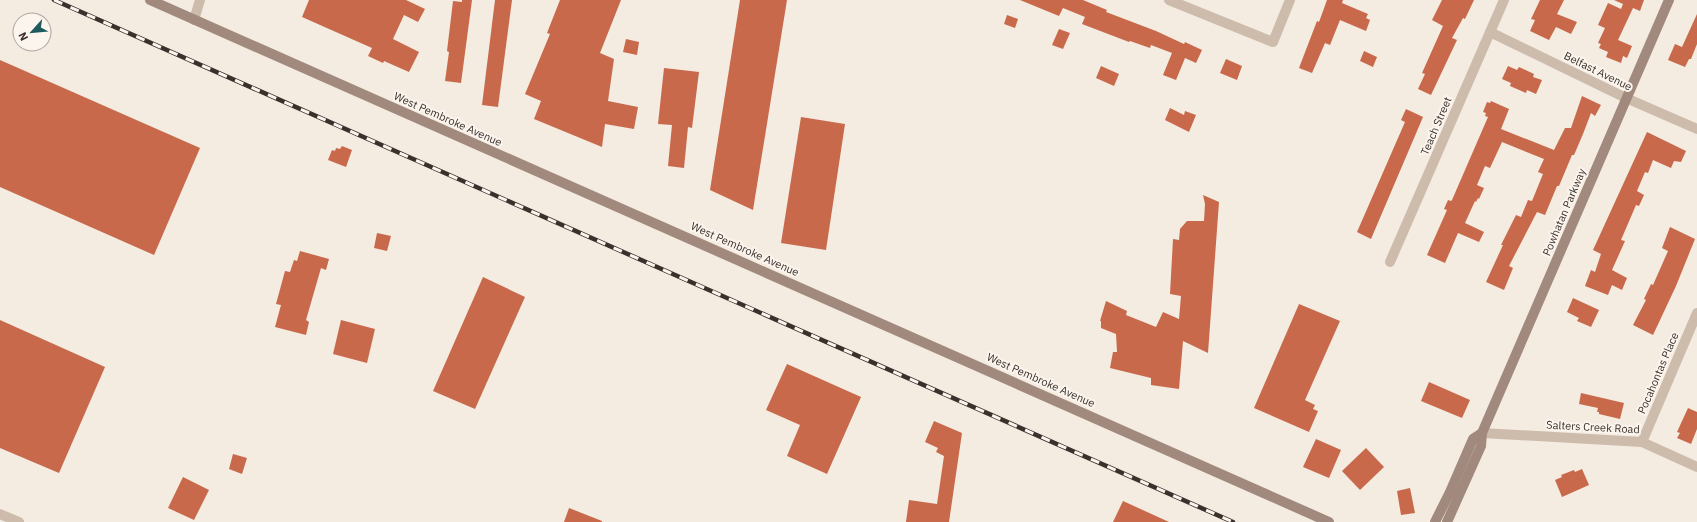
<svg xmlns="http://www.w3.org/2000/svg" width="1697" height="522" viewBox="0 0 1697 522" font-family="'IBM Plex Sans',sans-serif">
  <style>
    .building { fill: #c8694b }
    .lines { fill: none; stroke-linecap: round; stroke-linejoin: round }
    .minor { stroke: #cdbbac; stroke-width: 10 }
    .secondary { stroke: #a18a7d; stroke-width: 10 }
    .rail-casing { stroke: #3b302b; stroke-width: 4.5 }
    .rail { stroke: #fbf5ee; stroke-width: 3; stroke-dasharray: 9; stroke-linecap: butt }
    .labels { text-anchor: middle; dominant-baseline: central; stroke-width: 4; stroke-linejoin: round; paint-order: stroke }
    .street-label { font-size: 11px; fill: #3b302b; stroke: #fbf5ee }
  </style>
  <rect width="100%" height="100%" fill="#f4ebe1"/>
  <g class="building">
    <polygon points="309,0 406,0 425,9 418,22 404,15 393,39 419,52 409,72 384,61 383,63 368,56 372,48 302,17"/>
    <polygon points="462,0 472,0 461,83 445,81 449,52 447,51 453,1 462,2"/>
    <polygon points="495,0 512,0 498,107 482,105"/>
    <polygon points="560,0 621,0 600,53 614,59 608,101 638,107 634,129 605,124 602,147 534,119 541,101 525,94 550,34 547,33"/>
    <polygon points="740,0 787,0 753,210 710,190"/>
    <polygon points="1020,0 1083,0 1107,10 1106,12 1156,31 1184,44 1185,42 1202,50 1196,63 1185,58 1176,80 1163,75 1172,53 1151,45 1150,48 1130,41 1129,42 1082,24 1085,17 1063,8 1059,16"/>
    <polygon points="1327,0 1343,0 1342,3 1368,14 1366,18 1370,20 1366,31 1340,20 1330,45 1325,43 1312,73 1299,68 1317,21 1319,22"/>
    <polygon points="1442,0 1474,0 1465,19 1463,18 1452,38 1457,40 1431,95 1418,89 1425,74 1422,73 1443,26 1432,20"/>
    <polygon points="1540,0 1564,0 1557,14 1577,22 1571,34 1556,27 1549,40 1530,31 1535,20 1531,19"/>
    <polygon points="1614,0 1644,0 1640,11 1633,8 1618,40 1632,46 1627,58 1623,56 1621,63 1606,57 1608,52 1599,48 1601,44 1598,43 1605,28 1598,25 1608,3 1621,9 1623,4"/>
    <polygon points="1697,14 1697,44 1691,59 1689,59 1685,67 1668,60 1675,44 1682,47"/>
    <polygon points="1007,15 1018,19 1015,28 1004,24"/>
    <polygon points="1059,29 1070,33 1063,49 1052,45"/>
    <polygon points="626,39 639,42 637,55 623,52"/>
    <polygon points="1364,51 1377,57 1373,67 1360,61"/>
    <polygon points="1226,59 1242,66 1237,80 1220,73"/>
    <polygon points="0,60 200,148 154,255 0,187"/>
    <polygon points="1101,66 1119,74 1114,86 1096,78"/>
    <polygon points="1508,66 1517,70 1519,67 1534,74 1533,77 1542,80 1536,94 1527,90 1526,93 1510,86 1511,83 1502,79"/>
    <polygon points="664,68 699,72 692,128 688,127 684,168 668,166 672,125 658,124"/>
    <polygon points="1582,96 1601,105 1595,116 1591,113 1583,134 1574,155 1572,155 1559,186 1557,186 1545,215 1537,212 1509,266 1513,268 1504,290 1486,282 1503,245 1501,245 1516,215 1521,217 1528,200 1532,201 1543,174 1538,172 1544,159 1502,142 1490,168 1485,166 1477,185 1484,188 1479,199 1478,198 1476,202 1475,201 1465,223 1484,232 1479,242 1458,233 1445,263 1427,255 1447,210 1444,209 1448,200 1451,201 1452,200 1488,117 1485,116 1486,113 1483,112 1487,102 1490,103 1491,101 1509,109 1501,129 1554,150 1565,128 1571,128"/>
    <polygon points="1170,108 1184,115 1185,111 1196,115 1189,132 1165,120"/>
    <polygon points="1406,109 1423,117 1371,239 1357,232 1405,122 1401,120"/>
    <polygon points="801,117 845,124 826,250 781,243"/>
    <polygon points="1647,132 1686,151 1681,162 1674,161 1671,168 1653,160 1648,173 1645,172 1637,191 1644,195 1639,206 1636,205 1621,240 1625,241 1612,270 1627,278 1622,290 1612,285 1608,295 1585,286 1591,270 1595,272 1601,254 1593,250"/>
    <polygon points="342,146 352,150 346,167 328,160 332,150 335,151 336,148 340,149"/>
    <polygon points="1203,195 1219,202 1208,353 1183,341 1179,389 1151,385 1151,378 1110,368 1113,352 1117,352 1116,334 1101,328 1101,321 1100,321 1106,301 1127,311 1126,315 1156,327 1163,312 1179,319 1181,296 1170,294 1173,239 1179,240 1180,229 1187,221 1204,221 1205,204"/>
    <polygon points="1670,227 1695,239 1676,286 1653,335 1633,325 1646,300 1644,299 1651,284 1653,285 1668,251 1662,248"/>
    <polygon points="377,233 391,236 387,251 374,248"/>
    <polygon points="300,251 329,259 326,270 321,268 306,320 309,322 306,335 275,327 281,305 276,304 285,271 290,272 294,260 297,261"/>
    <polygon points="483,277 525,297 475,409 433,391"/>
    <polygon points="1573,298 1599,310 1591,327 1577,321 1579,318 1567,312"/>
    <polygon points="1299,304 1340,321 1305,400 1315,405 1313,409 1318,411 1309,432 1254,408"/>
    <polygon points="0,320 105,367 59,473 0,448"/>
    <polygon points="341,320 375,329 367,363 333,354"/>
    <polygon points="787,364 861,397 827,474 787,456 800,425 766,410"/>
    <polygon points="1429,382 1470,400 1462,418 1421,401"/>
    <polygon points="1581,393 1624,403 1620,419 1599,414 1599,412 1597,412 1598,408 1579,404"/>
    <polygon points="1688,408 1697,412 1697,429 1691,444 1677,438 1680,433 1677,432"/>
    <polygon points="934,421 962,433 949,522 906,522 909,500 937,504 944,456 936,452 938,448 925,442"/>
    <polygon points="1316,439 1341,450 1329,478 1303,467"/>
    <polygon points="1366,448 1384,467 1360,490 1342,471"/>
    <polygon points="233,454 247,458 242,474 229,469"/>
    <polygon points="1582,469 1589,485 1562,497 1555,480 1562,477 1561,475 1574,470 1575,472"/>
    <polygon points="183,477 209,490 194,520 168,508"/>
    <polygon points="1410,488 1415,513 1401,515 1397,491"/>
    <polygon points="1123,501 1169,522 1113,522"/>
    <polygon points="569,508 602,521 602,522 564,522"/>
  </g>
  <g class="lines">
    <g class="minor">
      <polyline points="1169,0 1273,42 1290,0"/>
      <polyline points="194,20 200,0"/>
      <polyline points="1490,32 1626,98 1697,129"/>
      <polyline points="1390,262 1504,0"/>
      <polyline points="1482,433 1642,442 1697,467"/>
      <polyline points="1642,442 1697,313"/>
      <polyline points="0,514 19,522"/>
    </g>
    <g class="secondary">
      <polyline points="150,0 1329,522"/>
      <polyline points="1435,522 1450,492 1473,439 1482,433"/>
      <polyline points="1447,522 1481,446 1482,433 1669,0"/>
    </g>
    <g class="rail-casing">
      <polyline id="rail" points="54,0 1233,522"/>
    </g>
    <use href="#rail" class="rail"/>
  </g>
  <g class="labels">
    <g class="street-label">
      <text transform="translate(1598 71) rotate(26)">Belfast Avenue</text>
      <text transform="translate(448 119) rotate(24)">West Pembroke Avenue</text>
      <text transform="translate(1436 126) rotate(-67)">Teach Street</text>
      <text transform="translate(1564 212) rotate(-67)">Powhatan Parkway</text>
      <text transform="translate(745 249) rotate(24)">West Pembroke Avenue</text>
      <text transform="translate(1658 373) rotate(-67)">Pocahontas Place</text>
      <text transform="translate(1041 380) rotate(24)">West Pembroke Avenue</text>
      <text transform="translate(1593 427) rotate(3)">Salters Creek Road</text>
    </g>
  </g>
  <g transform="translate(32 32) rotate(243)"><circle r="19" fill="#fbf5ee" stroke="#aea6a0"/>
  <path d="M0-3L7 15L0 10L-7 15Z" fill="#1f5a5e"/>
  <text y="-6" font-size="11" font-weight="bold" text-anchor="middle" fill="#3b302b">N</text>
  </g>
</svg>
